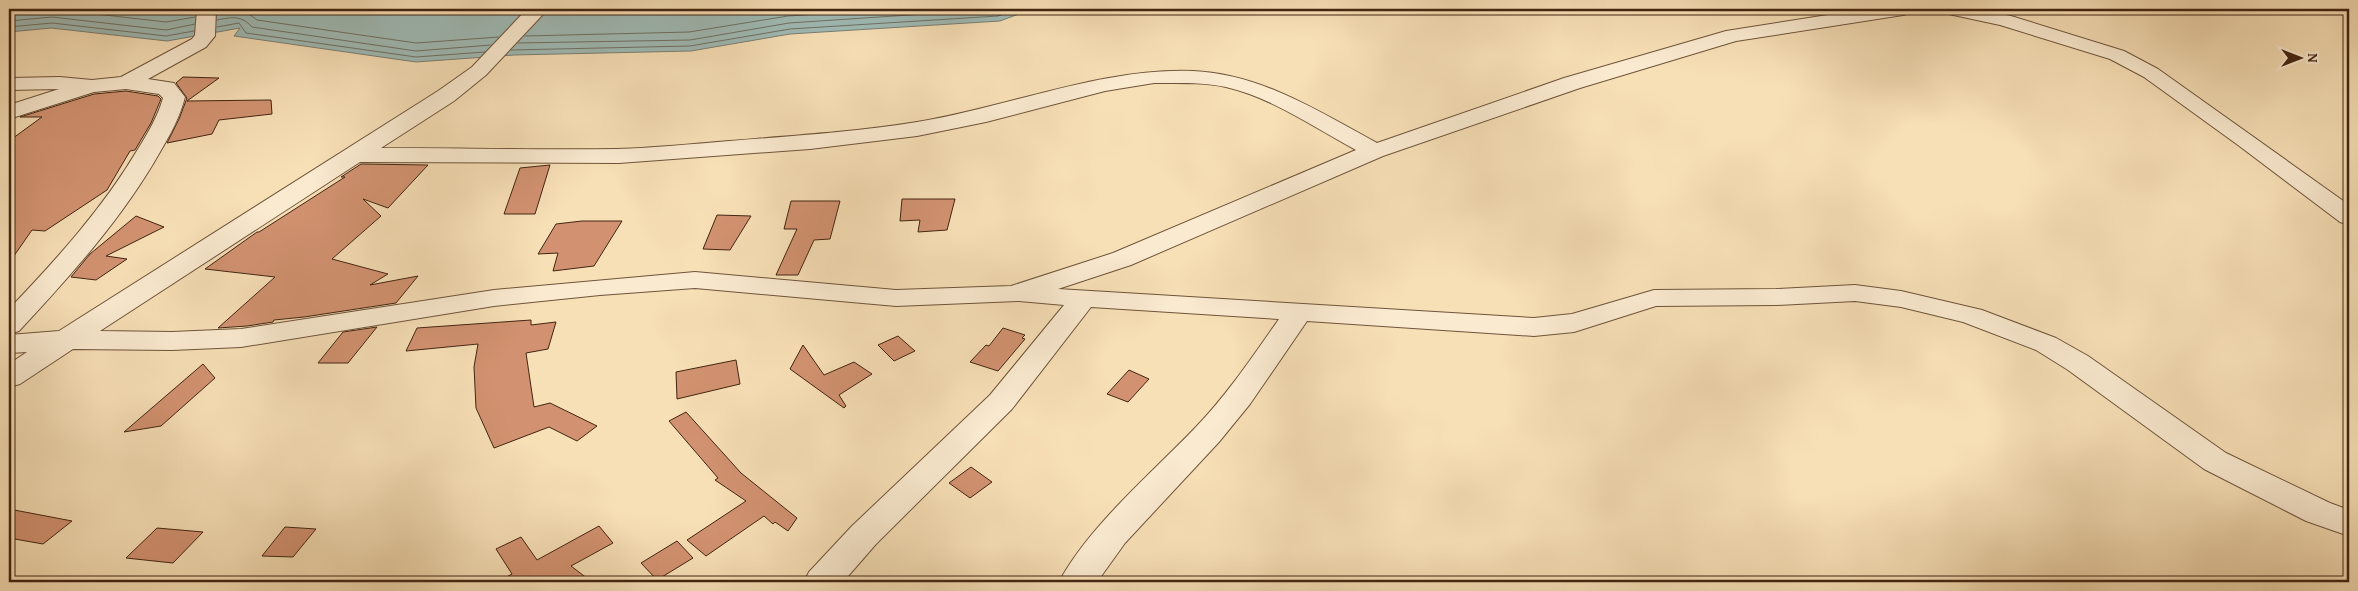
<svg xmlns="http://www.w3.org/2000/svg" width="2358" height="591" viewBox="0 0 2358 591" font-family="'Gentium Book Plus',serif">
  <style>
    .water { fill: #9fbbb6; stroke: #7a7f74 }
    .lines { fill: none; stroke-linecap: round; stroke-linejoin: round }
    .shore { stroke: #707064; stroke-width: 1 }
    .building { fill: #d29271; stroke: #422511 }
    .minor-casing { stroke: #6f543a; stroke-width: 2 }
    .minor { fill: #faead0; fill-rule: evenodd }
  </style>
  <rect width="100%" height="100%" fill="#f7dfb6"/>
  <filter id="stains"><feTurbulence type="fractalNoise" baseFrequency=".004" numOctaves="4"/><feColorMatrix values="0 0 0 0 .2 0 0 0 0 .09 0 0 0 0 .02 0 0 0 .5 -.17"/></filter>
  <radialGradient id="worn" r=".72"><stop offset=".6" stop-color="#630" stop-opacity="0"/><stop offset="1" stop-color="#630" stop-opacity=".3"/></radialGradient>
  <polygon class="water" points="9,9 1032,9 1000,21 790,34 691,51 514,55 416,62 234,36 240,28 167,41 51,28 9,32"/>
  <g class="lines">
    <g class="shore">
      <polyline points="9,13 52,9 166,22 195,17"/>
      <path d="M217,13C233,10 244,9 257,20L416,43L499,37"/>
      <path d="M217,20C232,17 241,15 252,27L416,51L491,45"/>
      <polyline points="9,21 52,17 166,30 195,24"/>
      <polyline points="9,27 52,23 166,36 194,31"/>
      <polyline points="217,27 239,23 246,33 416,57 485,52"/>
      <polyline points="525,36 689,32 788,16 895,9"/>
      <polyline points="518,43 690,40 789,23 1000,9"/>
      <polyline points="511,50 690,46 790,29 998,16 1018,9"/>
    </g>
  </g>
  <g class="building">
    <polygon points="183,77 219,78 187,101 271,100 272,114 219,120 212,134 167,143 179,119 187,98 176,83"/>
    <polygon points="126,91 158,96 161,99 151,123 135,150 130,151 107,190 45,231 32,230 9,263 9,141 42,117 20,117 94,94"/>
    <polygon points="361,164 428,165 388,208 363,199 381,216 332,259 388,274 370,285 418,276 396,303 304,317 274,320 273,322 247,326 218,328 275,277 205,269 257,232 259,232 345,177 341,177"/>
    <polygon points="550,165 535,214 504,214 520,168"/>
    <polygon points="902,199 955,199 947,230 918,232 920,220 900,221"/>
    <polygon points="791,201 840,201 830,239 814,240 798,275 776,275 797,229 784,229"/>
    <polygon points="717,215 751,216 730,250 703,249"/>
    <polygon points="136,216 164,227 106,256 127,259 96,280 71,277 90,254"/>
    <polygon points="582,221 622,221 594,266 553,271 558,253 538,254 556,224"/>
    <polygon points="531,320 531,325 556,322 548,349 526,353 534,407 550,403 597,426 577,441 549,427 494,448 476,408 474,367 478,344 406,351 417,328"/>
    <polygon points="377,327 348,363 318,363 343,332"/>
    <polygon points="1003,328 1025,335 1022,338 1025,339 998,371 970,362 986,345 989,346"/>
    <polygon points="898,336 915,351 894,361 878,345"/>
    <polygon points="803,345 824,375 854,362 872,374 839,395 846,406 844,408 790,369"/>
    <polygon points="736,360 740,384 677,399 676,372"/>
    <polygon points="203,364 215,378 161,426 124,432"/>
    <polygon points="1129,370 1149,379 1128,402 1107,394"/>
    <polygon points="686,412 741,473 797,518 788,531 775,522 773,524 764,516 706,556 687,540 746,501 715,480 718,478 669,421"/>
    <polygon points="971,467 992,482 970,498 949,483"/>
    <polygon points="9,509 72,521 43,544 9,538"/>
    <polygon points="599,526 613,543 571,566 592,582 497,582 512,574 496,549 521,537 537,560"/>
    <polygon points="285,527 316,529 293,557 262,556"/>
    <polygon points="157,528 203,532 173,563 126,558"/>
    <polygon points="677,541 693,558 657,580 641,563"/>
  </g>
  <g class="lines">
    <g class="minor-casing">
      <g id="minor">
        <path d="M197,9H216L215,36L206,47L148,79L174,83L185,97C180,117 170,135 160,152C122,219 71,275 19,331L9,334V309C57,259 103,208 138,149C148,133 158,116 163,98L159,94L126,89L94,92L9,119V105L59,89L9,90V78L60,77L92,80L121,77L192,39L195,35Z"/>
        <path d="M527,9H548L486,75L454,101L381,148C459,148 538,150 616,149C654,148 691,144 729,141C792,136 855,132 917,122C1006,108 1103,67 1193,71C1261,74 1318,111 1377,143L1564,78L1726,31L1866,9H1912L1910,13L1903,15L1736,41L1580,88L1383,156L1131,265L1058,289L1534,318L1572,314L1654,290L1776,289L1855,285L1901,291L1982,310L2056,338L2088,356L2226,453L2330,503L2349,510V536L2306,521L2204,469L2068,370L2036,350L1963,322L1901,307L1855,301L1776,305L1656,306L1574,332L1534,336L1307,321L1250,404L1219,442L1125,543L1097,582H1059C1089,526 1151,474 1195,428C1227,395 1253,356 1279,319L1091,307L1012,409L876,544L843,582H804L809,572L852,526L990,395L1064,305L1019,301L896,306L695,288L600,295L494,306L241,347L172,350L73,349L20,384L9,387V364L27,352L9,353V335L59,331L438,91L472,67ZM1154,83C1178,83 1203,82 1226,87C1273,98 1315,128 1356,150L1113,253L1011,286L896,290L695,272L494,290L241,329L172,332L100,331L360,162L619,163L810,149L917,136L986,122L1105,91Z"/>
        <polygon points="1941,9 1978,9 2011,16 2124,51 2158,69 2349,205 2349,225 2340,222 2238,145 2144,77 2110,59 2000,25 1944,13"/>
      </g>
    </g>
    <use href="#minor" class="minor"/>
  </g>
  <rect width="2358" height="591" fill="none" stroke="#f7dfb6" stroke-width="30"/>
  <rect x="10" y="10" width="2338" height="571" fill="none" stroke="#422511" stroke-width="2.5"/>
  <rect x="15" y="15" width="2328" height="561" fill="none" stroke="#422511"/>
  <g transform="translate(2300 58) rotate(90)" stroke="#faead0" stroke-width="4" paint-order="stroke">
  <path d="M0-4L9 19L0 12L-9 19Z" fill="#422511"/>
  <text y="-8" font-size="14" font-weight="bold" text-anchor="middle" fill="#422511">N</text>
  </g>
  <rect width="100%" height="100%" filter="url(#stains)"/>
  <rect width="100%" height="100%" fill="url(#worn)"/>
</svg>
